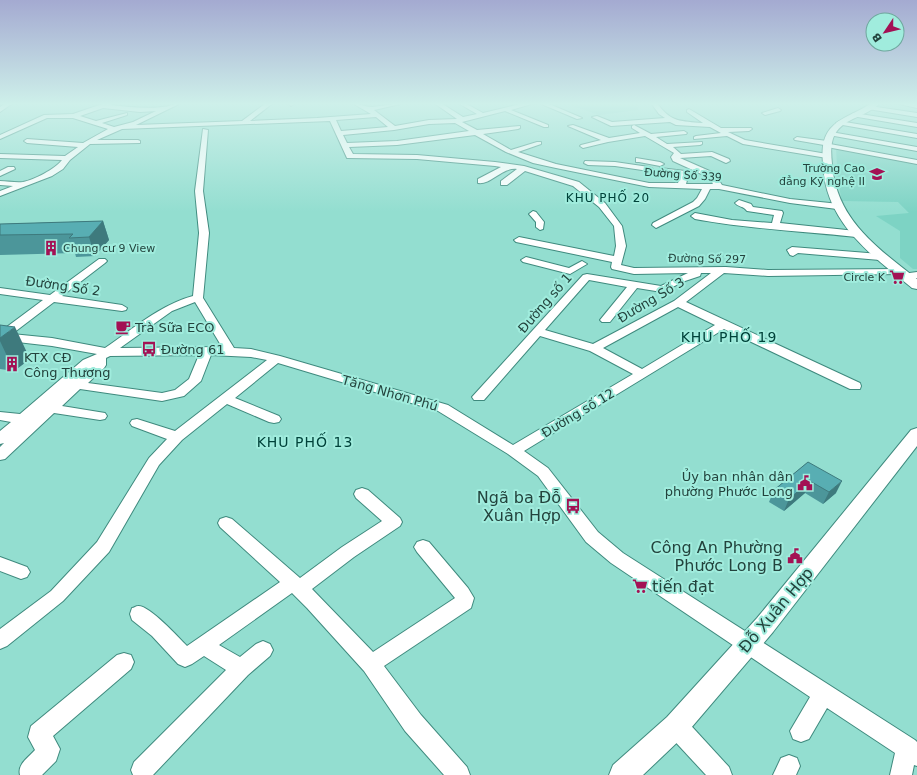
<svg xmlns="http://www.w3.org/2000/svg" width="917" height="775" viewBox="0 0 917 775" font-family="'DejaVu Sans',sans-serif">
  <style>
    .built { fill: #7dd3c4 }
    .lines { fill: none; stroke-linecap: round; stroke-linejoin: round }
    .minor-casing { stroke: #3f8a7e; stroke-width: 2 }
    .major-casing { stroke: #3f8a7e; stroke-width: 2 }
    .minor { fill: #fff; fill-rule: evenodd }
    .major { fill: #fff; fill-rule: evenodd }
    .wall { fill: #4c969a }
    .shaded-wall { fill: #3e7a7d }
    .building { fill: #58aeb3; stroke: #3e7a7d }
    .labels { text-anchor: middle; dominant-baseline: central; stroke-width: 4; stroke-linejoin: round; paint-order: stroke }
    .far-poi-label { font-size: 11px; fill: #23433d; stroke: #a0ecdd; text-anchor: end }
    .far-street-label { font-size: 11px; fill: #23433d; stroke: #a0ecdd }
    .far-neighbourhood-label { font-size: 12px; letter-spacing: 1px; fill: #00423a; stroke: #a0ecdd }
    .street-label { font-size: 13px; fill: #23433d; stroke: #a0ecdd }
    .poi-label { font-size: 13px; fill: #23433d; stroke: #a0ecdd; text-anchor: start }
    .neighbourhood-label { font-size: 14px; letter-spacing: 1px; fill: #00423a; stroke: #a0ecdd }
    .near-poi-label { font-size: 16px; fill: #23433d; stroke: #a0ecdd; text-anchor: end }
    .near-street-label { font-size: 16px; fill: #23433d; stroke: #a0ecdd }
  </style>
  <rect width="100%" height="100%" fill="#93ded0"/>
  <g class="built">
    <polygon points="564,103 637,103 638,110 599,115"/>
    <polygon points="836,148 917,164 917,269 913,269 900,258 900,231 876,216 909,213 898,202 842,201 838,182"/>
  </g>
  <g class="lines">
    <g class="minor-casing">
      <g id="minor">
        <polygon points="6,103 13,103 0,112 0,107"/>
        <path d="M105,103H114L111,105C128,107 145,109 162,107C169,107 174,103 181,103L136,125L242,121L266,103H273L250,121L317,118L371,114L352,103C359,103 365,107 372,107C383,106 393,103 405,103L374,110L395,126L429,120L457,119L434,103H441L463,117L477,114L458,103H465L483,113L524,103H535L511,110L548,125V127H544L505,111L462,122L477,130L520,126V128L518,129L483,134L511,150L537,142H541V144L518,152L556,164L649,183H678L681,175L660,172V168L685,171L689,173L686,184H713L708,177L673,161L671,157L674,153L645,136L608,142L583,148L580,146L581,145L601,140L568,126L573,125L609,138L640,133L632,128V126L634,125L651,134L684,131L687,133L686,134L656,137L667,144L702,142V144L700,145L673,147L681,154L712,152L729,159L730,161L726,163L711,156L680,158L714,173L722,185L790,199L840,204L841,206L840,208L837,209L790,203L719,189H710L705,199L699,206L656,228L652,225L653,223L693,202L697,198L702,189L649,187L556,168L533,163L506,152L475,135L397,145L349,147L353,154L417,155L495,162L524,166L579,182L605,203L622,226L626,246L621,265L634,268L726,267L768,270L903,269L904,271L899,274L768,276L724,273L686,302L860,383L861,386L860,389H850L724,329L524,451L548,468L598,532L623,553L915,740L917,742V766L914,765L912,775H890L895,753L827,708L809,739L801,742L793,739L790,731L810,697L611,563L586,542L538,476L508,454L438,411L278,363L235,398L279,416L281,419L279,422L274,423L269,422L227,404L182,440L159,465L109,552L63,601L7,646L0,649V629L51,591L97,542L149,458L167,439L132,426L130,423L132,420L137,419L175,431L267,360L251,357L211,355L201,381L184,396L162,401L80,389L62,406L105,413L107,416L105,419L100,420L54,413L5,459L0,460V447L4,443L0,444V431L11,422L0,420V412L20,414L83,360L97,354L52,346L0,340V332L43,300L0,294V288L50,295L99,259H105L107,261L105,263L62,296L122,305L127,308L126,310L122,311L54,302L12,334L52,338L105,348C133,329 160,305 193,296L199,233L195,191L203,129L208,130L203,191L209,233L203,298L234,348L251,349L280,356L448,405L513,445L633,374L590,351L540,336L484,400H474L472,397L583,275L587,274L661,286L688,273L634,274L612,269L611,267L612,262L516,242L514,240L519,237L614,256L616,246L614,226L599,207L573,186L525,171L507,185H501V181L517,169C502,167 491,185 478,183V179L501,167L495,166L417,159L347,158L330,121L122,129L97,140H138L140,141V143L90,144L70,160L63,169L52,176L0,196V191L13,186L0,185V181C7,181 16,183 23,182C34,180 55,169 62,160L0,158V154L65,156L78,147L27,143L24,141L27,139L83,143L108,129L73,118H47L0,139V135L44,115L73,114ZM103,108L140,112L156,111L133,122L114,127L102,123L127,115V113L96,121L80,116ZM376,117L388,127L341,131L336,120ZM455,123L469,131L397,141L347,143L343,135L394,130L429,124ZM701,273H711L674,301L593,344L545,330L589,280L627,287L600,320L602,322H610L637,288L662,292L685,281L700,276ZM195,302L222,347L120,348L172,311ZM678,307L715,325L642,369L603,348ZM199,355L189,379L175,390L162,393L88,383L104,368L106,365V358L110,356Z"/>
        <polygon points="288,103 294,103 294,104 291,106"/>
        <polygon points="539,103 547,103 582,118 577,119"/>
        <path d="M651,103H657C671,123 681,121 703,123L687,112V110L689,109L721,128H751L752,129L749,131L728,132L745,140L827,154L831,156L827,158L743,144L727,136L694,139V137L696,136L721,133L710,127L676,125L670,122L611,126L592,117L597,116L612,122L665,118L659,114Z"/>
        <polygon points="895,103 917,104 917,108"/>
        <polygon points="870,106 917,113 917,117 868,109 868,107"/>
        <polygon points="778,108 781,110 780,111 765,115 762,113"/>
        <polygon points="854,113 917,123 917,127 852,116 852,114"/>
        <polygon points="839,121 917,134 917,138 837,124 836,123"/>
        <polygon points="831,132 917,147 917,151 829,135 829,133"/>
        <polygon points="797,137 827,141 830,144 917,160 917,164 827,147 824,145 795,140 794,139"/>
        <polygon points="636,158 660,162 664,164 660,166 639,162 636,162"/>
        <polygon points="585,161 615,162 649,167 653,169 649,171 615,166 588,165 584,163"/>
        <polygon points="8,167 14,167 15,169 0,176 0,171"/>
        <path d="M739,200L751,204L753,207L782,211L783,213L780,223L856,231L861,234L856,237C802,231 748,229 695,219L691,216L695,213L732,220L772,223L774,215L747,211C744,206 738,207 735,203Z"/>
        <polygon points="533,211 536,212 544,222 543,229 540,230 536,227 536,222 529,214"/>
        <polygon points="792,247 880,254 885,257 880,260 798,253 793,256 790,255 787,250"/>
        <polygon points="526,257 569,268 582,261 587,264 570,274 523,262 521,260"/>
        <polygon points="917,272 917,278 906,279 901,276 902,274"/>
        <path d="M362,488L368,490L400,518L402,522L400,526L354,557L312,589L373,652L455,598L417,552L414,547L417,542L423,540L429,542L468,588L474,598L471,608L384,666L421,715L467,767L470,775H444L405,731L364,671L307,608L292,593L219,645L240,657L256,644L263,641L270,644L273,650L270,656L248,675L153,775H133L131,770L134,762L226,670L204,656L192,664L185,667L178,664L152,636L132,620L130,614L132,608C134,608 136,606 138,606C149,605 178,637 187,646L280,582L220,527L218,523L220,519L226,517L232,519L300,578L342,547L382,521L356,498L354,494L356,490Z"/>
        <polygon points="0,557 27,567 30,572 27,577 21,579 0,571"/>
        <path d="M124,653L131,655L134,662L131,669L53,736L60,749L56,761L42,775H20C17,764 29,757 35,750L28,737L31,726L117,655Z"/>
        <polygon points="676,715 684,718 729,767 732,775 706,775 668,734 665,726 668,718"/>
        <polygon points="789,755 797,758 800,766 796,775 773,775 781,758"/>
      </g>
    </g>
    <g class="major-casing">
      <g id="major">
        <path d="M871,103H880C867,117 845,117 835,134C830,143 831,154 832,164C836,219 876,247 917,279V289L912,288C870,254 825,222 823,164C822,151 822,139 830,129C841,116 858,113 871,103Z"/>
        <polygon points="917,428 917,446 773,632 685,735 643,775 609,775 613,765 667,717 757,618 911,430"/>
      </g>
    </g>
    <use href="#minor" class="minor"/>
    <use href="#major" class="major"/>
  </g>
  <g class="wall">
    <polygon points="103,221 109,240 95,256 76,257 75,253 0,255 0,224"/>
    <polygon points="0,325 30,359 14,371 0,369"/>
    <polygon points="808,462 836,493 823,504 805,493 784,511 769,502 774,490"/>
  </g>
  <g class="shaded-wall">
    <polygon points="103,221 109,240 95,256 89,237"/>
    <polygon points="15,327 30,359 14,371 0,341 0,338"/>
    <polygon points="810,481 805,493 784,511 789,499"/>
    <polygon points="842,481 836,493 823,504 829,492"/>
  </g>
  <g class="building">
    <polygon points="103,221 89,237 69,238 73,234 0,235 0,224"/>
    <polygon points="0,325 15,327 0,338"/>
    <polygon points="808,462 842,481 829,492 810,481 789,499 774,490"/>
  </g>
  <linearGradient id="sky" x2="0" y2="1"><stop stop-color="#a4aad1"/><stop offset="0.49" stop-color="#cef0ea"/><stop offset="1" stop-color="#cef0ea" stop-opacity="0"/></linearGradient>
  <rect width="917" height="212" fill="url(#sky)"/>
  <defs>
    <g id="university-bare" transform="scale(1.2)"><path d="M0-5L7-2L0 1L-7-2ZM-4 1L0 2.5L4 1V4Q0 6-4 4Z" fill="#a31154" stroke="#a0ecdd" stroke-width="2.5" paint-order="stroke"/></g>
    <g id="building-bare" transform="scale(1.2)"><path d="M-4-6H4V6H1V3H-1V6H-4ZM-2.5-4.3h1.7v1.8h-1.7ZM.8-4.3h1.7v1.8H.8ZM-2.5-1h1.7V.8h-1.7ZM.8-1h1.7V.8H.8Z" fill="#a31154" stroke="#a0ecdd" stroke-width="2.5" paint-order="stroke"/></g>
    <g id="supermarket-bare" transform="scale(1.2)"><path d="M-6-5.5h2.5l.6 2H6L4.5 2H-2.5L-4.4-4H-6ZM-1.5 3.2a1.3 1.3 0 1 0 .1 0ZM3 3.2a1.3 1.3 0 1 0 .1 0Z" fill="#a31154" stroke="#a0ecdd" stroke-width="2.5" paint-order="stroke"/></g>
    <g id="cafe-bare" transform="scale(1.2)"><path d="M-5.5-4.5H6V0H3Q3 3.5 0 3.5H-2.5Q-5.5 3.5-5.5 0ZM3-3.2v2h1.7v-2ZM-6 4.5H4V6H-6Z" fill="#a31154" stroke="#a0ecdd" stroke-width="2.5" paint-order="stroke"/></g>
    <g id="bus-bare" transform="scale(1.2)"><path d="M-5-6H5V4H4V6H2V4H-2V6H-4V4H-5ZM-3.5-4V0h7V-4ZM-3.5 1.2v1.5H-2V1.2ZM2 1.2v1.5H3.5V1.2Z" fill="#a31154" stroke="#a0ecdd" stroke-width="2.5" paint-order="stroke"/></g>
    <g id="civic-bare" transform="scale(1.2)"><path d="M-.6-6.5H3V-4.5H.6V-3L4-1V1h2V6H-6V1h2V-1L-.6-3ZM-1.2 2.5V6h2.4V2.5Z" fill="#a31154" stroke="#a0ecdd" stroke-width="2.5" paint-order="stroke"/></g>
  </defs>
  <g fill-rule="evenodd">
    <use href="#university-bare" x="877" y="174"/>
    <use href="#building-bare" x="51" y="248"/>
    <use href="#supermarket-bare" x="897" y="277"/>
    <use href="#cafe-bare" x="123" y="327"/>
    <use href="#bus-bare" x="149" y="349"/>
    <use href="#building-bare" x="12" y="364"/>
    <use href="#civic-bare" x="805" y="483"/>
    <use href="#bus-bare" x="573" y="506"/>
    <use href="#civic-bare" x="795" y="556"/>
    <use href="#supermarket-bare" x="640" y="586"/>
  </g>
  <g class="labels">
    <g class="far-poi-label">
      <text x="865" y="168">Trường Cao<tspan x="865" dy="13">đẳng Kỹ nghệ II</tspan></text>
      <text x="63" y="248" text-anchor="start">Chung cư 9 View</text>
      <text x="885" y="277">Circle K</text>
    </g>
    <g class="far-street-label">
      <text transform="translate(683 175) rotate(4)">Đường Số 339</text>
      <text transform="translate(707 259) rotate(1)">Đường Số 297</text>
    </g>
    <g class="far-neighbourhood-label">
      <text x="608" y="198">KHU PHỐ 20</text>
    </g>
    <g class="street-label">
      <text transform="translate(63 286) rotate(8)">Đường Số 2</text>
      <text transform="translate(651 300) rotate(-31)">Đường Số 3</text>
      <text transform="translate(545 303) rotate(-49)">Đường số 1</text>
      <text transform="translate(390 393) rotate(16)">Tăng Nhơn Phú</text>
      <text transform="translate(578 413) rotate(-31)">Đường số 12</text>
    </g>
    <g class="poi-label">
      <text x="135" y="327">Trà Sữa ECO</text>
      <text x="161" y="349">Đường 61</text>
      <text x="24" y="357">KTX CĐ<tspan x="24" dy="15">Công Thương</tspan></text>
      <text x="793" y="476" text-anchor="end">Ủy ban nhân dân<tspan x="793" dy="15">phường Phước Long</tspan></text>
    </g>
    <g class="neighbourhood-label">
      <text x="729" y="337">KHU PHỐ 19</text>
      <text x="305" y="442">KHU PHỐ 13</text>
    </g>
    <g class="near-poi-label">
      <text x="561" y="497">Ngã ba Đỗ<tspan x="561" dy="18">Xuân Hợp</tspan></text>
      <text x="783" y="547">Công An Phường<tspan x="783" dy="18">Phước Long B</tspan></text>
      <text x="652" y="586" text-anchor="start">tiến đạt</text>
    </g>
    <g class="near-street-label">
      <text transform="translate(776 610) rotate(-50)">Đỗ Xuân Hợp</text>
    </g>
  </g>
  <g transform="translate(885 32) rotate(235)"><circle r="19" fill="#a0ecdd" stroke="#6ea89d"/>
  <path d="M0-3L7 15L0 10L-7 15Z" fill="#a31154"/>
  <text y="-6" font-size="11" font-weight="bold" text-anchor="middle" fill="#23433d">B</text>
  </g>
</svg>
